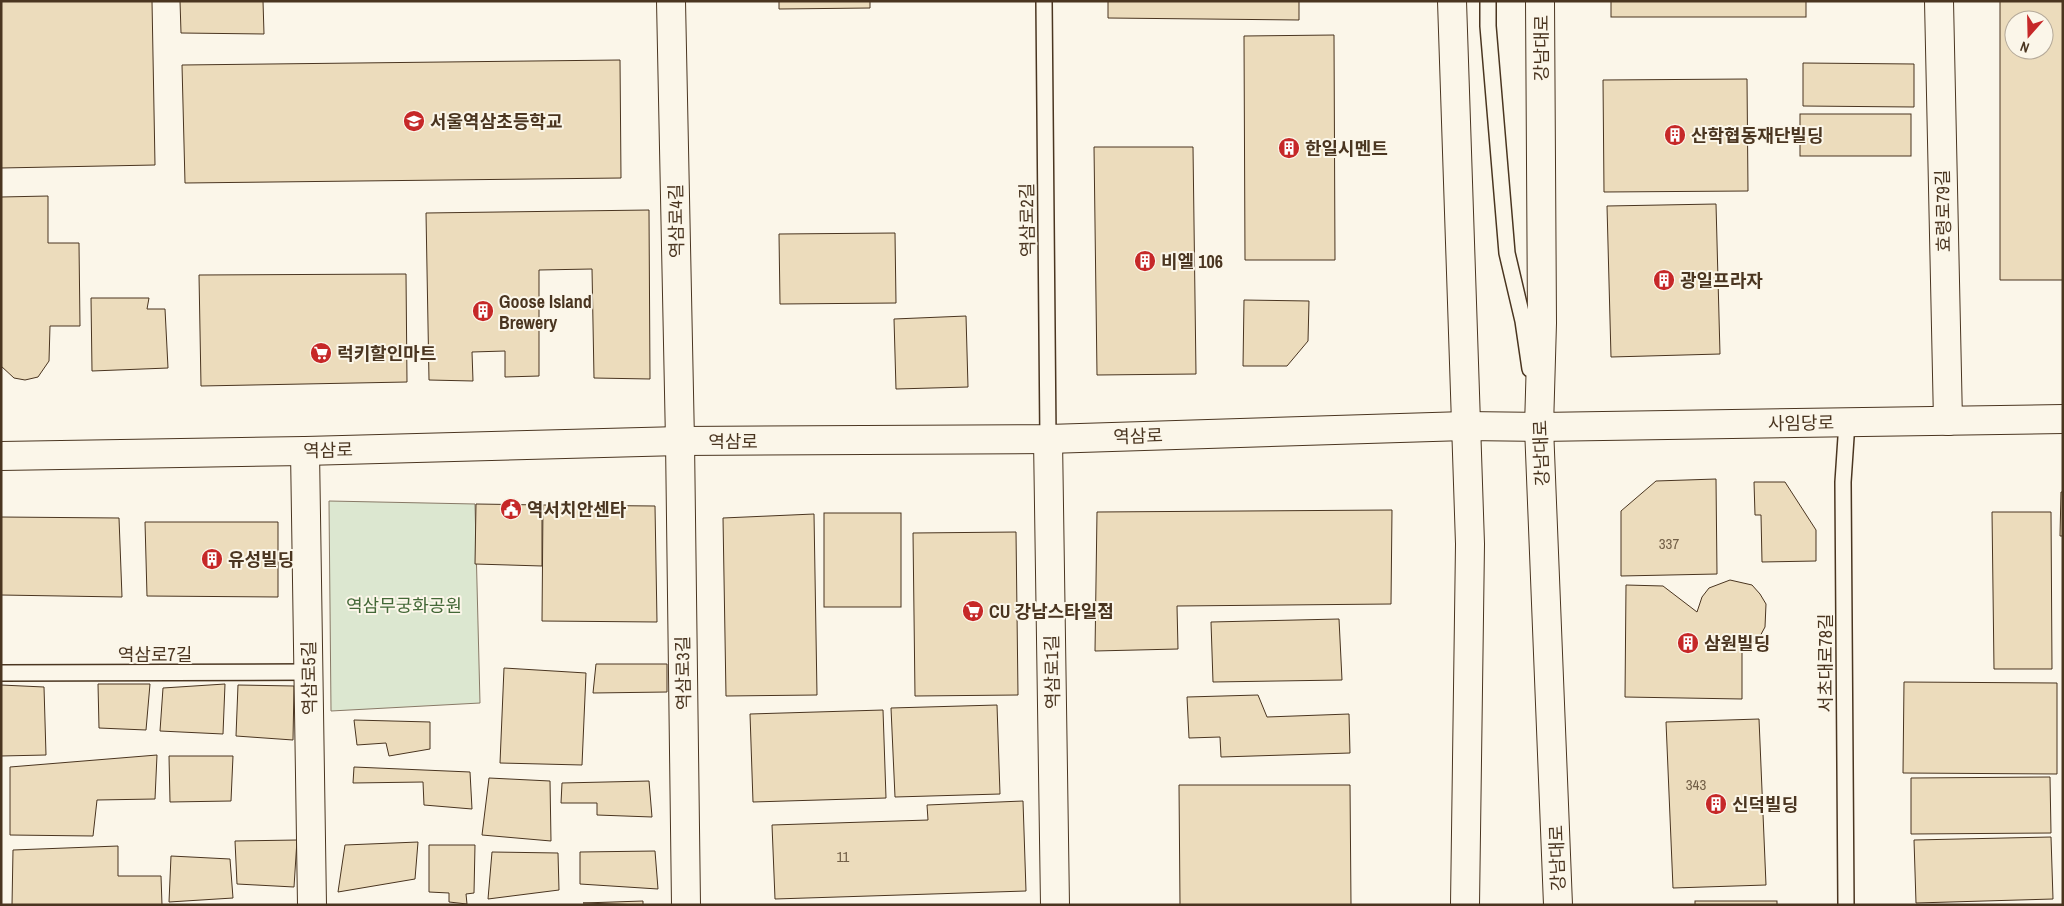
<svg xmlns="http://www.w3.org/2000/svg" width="2064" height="906" viewBox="0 0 2064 906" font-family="'Archivo Narrow','Noto Sans KR',sans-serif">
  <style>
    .green { fill: #dce7d0; stroke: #887966 }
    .building { fill: #ecdcbc; stroke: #4a3520; fill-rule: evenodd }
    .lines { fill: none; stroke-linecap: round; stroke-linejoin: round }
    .lane-casing { stroke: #4a3520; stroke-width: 18 }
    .street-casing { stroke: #4a3520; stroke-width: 30 }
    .secondary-casing { stroke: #4a3520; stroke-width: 30 }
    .primary-casing { stroke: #4a3520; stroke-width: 30 }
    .lane { stroke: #fbf6e9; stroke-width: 15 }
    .street { stroke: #fbf6e9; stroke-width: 28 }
    .secondary { stroke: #fbf6e9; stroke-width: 28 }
    .primary { stroke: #fbf6e9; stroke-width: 28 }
    .labels { text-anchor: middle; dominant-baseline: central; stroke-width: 4; stroke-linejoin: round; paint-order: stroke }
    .number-label { font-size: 15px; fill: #725f47 }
    .street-label { font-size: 18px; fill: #4a3520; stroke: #fbf6e9 }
    .poi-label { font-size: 18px; font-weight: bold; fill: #4a3520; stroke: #fbf6e9; text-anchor: start }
    .park-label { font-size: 18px; fill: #436837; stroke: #fbf6e9 }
  </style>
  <rect width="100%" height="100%" fill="#fbf6e9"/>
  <polygon class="green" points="329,501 475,504 480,703 331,711"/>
  <g class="building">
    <polygon points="1,1 152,1 155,165 1,168"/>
    <polygon points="180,1 263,1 264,34 181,33"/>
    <polygon points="779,1 870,1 870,8 779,9"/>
    <polygon points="1108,1 1299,1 1299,20 1108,18"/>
    <rect x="1611" y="1" width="195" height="16"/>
    <path d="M2000,1H2063V280H2000ZM2014,20H2044V50H2014Z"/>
    <polygon points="1334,35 1335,260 1245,260 1244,36"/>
    <polygon points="620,60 621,178 185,183 182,65"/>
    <polygon points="1803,63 1914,64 1914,107 1803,106"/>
    <polygon points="1747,79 1748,191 1604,192 1603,80"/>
    <rect x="1800" y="114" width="111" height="42"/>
    <polygon points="1094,147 1193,147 1196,374 1097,375"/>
    <polygon points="48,196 48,243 79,243 80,326 50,326 49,361 38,377 25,380 14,378 1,366 1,197"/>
    <polygon points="1716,204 1720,354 1611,357 1607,206"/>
    <polygon points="649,210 650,379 594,378 592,269 539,270 539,376 505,377 505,351 472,352 473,381 429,380 426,213"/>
    <polygon points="895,233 896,303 780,304 779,234"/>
    <polygon points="406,274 407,382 201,386 199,275"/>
    <polygon points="91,298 149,298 147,309 165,309 168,368 92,371"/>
    <polygon points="1244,300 1309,301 1308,341 1287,366 1243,366"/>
    <polygon points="966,316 968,387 896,389 894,319"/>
    <polygon points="1716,479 1717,574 1621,576 1621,511 1656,481"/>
    <polygon points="1754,482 1785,482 1816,530 1816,561 1762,562 1761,515 1755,515"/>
    <polygon points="2061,492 2063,492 2063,536 2060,536"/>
    <polygon points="476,504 542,505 542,566 475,564"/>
    <polygon points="543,505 655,506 657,622 542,621"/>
    <polygon points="1392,510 1391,604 1177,606 1178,649 1095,651 1097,512"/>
    <polygon points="1992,512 2051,512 2052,669 1994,669"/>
    <rect x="824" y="513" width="77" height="94"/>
    <polygon points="814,514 817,695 726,696 723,518"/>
    <polygon points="1,517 119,518 122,597 1,595"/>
    <polygon points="145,522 278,522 278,597 147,596"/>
    <polygon points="1016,532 1018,695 915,696 913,533"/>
    <polygon points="1730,580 1752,585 1760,594 1766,604 1765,627 1759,638 1742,649 1742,699 1625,697 1626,585 1663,586 1697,612 1702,597 1709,588"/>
    <polygon points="1339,619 1342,680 1213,682 1211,622"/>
    <polygon points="596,664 667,664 667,692 593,693"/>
    <polygon points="504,668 586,673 582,765 500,763"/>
    <polygon points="1904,682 2057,683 2057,774 1903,773"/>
    <polygon points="98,684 150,684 146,730 99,728"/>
    <polygon points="225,684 223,734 160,731 163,688"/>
    <polygon points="1,685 44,687 46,755 1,756"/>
    <polygon points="238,685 294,686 293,740 236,736"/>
    <polygon points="1258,695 1267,717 1349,714 1350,753 1221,757 1220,737 1189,738 1187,697"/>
    <polygon points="997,705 1000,794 895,797 891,708"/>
    <polygon points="883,710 886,798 753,802 750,714"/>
    <polygon points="1759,719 1766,885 1673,888 1666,722"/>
    <polygon points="354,720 430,722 430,749 389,756 386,743 357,745"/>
    <polygon points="157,755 155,799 97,800 93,836 10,835 10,767"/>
    <polygon points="169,756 233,756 231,801 170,802"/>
    <polygon points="354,767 470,772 472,809 424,805 423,782 353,783"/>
    <polygon points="2050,777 2051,833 1911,834 1911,778"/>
    <polygon points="489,778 550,781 551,841 482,835"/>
    <polygon points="649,781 652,817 597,815 597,803 561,803 562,783"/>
    <polygon points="1179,785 1350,785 1351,905 1180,905"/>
    <polygon points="1023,801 1026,891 775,899 772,825 928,820 927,805"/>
    <polygon points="2051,837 2053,899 1916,903 1914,840"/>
    <polygon points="297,840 294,887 237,884 235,841"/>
    <polygon points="418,842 415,879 338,892 345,845"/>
    <polygon points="429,845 475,845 474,893 466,894 467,904 449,902 449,893 429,892"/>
    <polygon points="118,846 118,876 161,876 162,905 12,905 13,850"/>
    <polygon points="655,851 658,889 580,884 580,852"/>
    <polygon points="492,852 558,853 559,890 488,899"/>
    <polygon points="171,856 230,859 233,898 169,902"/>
    <polygon points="643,901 643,905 583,903"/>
    <rect x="1695" y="901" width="82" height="4"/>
  </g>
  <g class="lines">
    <g class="lane-casing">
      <g id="lane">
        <polyline points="1044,1 1048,439"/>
        <polyline points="1488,1 1488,26 1507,253 1523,321 1530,369"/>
        <polyline points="1,673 309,672"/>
        <polyline points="1846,905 1843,482 1847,422"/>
      </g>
    </g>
    <g class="street-casing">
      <g id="street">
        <polyline points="671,1 680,441 686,905"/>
        <polyline points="1939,1 1948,421"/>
        <polyline points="1048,439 1055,905"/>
        <polyline points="305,451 312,905"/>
      </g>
    </g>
    <g class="secondary-casing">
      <polyline id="secondary" points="1,456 305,451 680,441 1048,439 1465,426 1539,427 2063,419"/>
    </g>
    <g class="primary-casing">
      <g id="primary">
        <polyline points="1452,1 1470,544 1465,905"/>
        <polyline points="1540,1 1542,323 1539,427 1558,905"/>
      </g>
    </g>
    <use href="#lane" class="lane"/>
    <use href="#street" class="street"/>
    <use href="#secondary" class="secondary"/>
    <use href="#primary" class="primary"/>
  </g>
  <defs>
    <g id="school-disc" transform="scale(1.125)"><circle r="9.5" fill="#c62828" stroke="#fbf6e9"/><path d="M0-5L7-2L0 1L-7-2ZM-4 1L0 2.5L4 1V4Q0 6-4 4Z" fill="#fff"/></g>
    <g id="building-disc" transform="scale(1.125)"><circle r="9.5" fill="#c62828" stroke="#fbf6e9"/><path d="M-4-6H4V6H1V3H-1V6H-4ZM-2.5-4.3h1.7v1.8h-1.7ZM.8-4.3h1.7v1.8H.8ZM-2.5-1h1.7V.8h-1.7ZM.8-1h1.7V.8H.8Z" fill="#fff"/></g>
    <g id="supermarket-disc" transform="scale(1.125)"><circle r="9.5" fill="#c62828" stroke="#fbf6e9"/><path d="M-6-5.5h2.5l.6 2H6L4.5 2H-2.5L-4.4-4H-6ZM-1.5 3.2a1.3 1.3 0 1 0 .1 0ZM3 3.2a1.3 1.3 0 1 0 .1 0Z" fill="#fff"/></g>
    <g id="civic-disc" transform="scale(1.125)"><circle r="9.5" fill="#c62828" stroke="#fbf6e9"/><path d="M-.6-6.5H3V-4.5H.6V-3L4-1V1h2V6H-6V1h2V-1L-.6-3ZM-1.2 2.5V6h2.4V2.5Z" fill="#fff"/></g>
  </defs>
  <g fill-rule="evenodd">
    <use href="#school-disc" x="414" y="121"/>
    <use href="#building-disc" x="1675" y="135"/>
    <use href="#building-disc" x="1289" y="148"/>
    <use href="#building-disc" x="1145" y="261"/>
    <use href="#building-disc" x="1664" y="280"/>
    <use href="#building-disc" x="483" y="311"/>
    <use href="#supermarket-disc" x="321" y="353"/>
    <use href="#civic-disc" x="511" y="509"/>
    <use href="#building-disc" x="212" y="559"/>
    <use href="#supermarket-disc" x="973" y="611"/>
    <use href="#building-disc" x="1688" y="643"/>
    <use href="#building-disc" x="1716" y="804"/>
  </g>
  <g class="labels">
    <g class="number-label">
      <text x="1669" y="543">337</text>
      <text x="1696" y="784">343</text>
      <text x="843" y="856">11</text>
    </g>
    <g class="street-label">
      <text transform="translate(1541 48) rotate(-90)">강남대로</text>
      <text transform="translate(1943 211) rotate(-91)">효령로79길</text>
      <text transform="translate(1027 220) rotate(-91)">역삼로2길</text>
      <text transform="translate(676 221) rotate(-91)">역삼로4길</text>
      <text transform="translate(1801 423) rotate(-1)">사임당로</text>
      <text transform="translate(1138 436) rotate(-2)">역삼로</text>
      <text x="733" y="441">역삼로</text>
      <text transform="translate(328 450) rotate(-1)">역삼로</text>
      <text transform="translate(1541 453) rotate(-92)">강남대로</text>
      <text x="155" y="654">역삼로7길</text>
      <text transform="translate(1825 663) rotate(-90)">서초대로78길</text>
      <text transform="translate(1052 672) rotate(-91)">역삼로1길</text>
      <text transform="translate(683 673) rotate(-91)">역삼로3길</text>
      <text transform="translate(309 678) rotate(-91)">역삼로5길</text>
      <text transform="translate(1557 858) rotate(-92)">강남대로</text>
    </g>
    <g class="poi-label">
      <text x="430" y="121">서울역삼초등학교</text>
      <text x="1691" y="135">산학협동재단빌딩</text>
      <text x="1305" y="148">한일시멘트</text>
      <text x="1161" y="261">비엘 106</text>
      <text x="1680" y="280">광일프라자</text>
      <text x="499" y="301">Goose Island<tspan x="499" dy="21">Brewery</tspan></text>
      <text x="337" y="353">럭키할인마트</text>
      <text x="527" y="509">역서치안센타</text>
      <text x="228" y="559">유성빌딩</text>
      <text x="989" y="611">CU 강남스타일점</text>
      <text x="1704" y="643">삼원빌딩</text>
      <text x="1732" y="804">신덕빌딩</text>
    </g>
    <g class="park-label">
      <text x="404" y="605">역삼무궁화공원</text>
    </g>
  </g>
  <rect width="2064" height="906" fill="none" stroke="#4a3520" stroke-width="5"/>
  <g transform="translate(2029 35) rotate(200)"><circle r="24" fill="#fbf6e9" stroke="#b4a999"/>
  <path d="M0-4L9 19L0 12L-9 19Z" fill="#c62828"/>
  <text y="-8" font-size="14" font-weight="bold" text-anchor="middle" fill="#4a3520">N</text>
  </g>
</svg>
